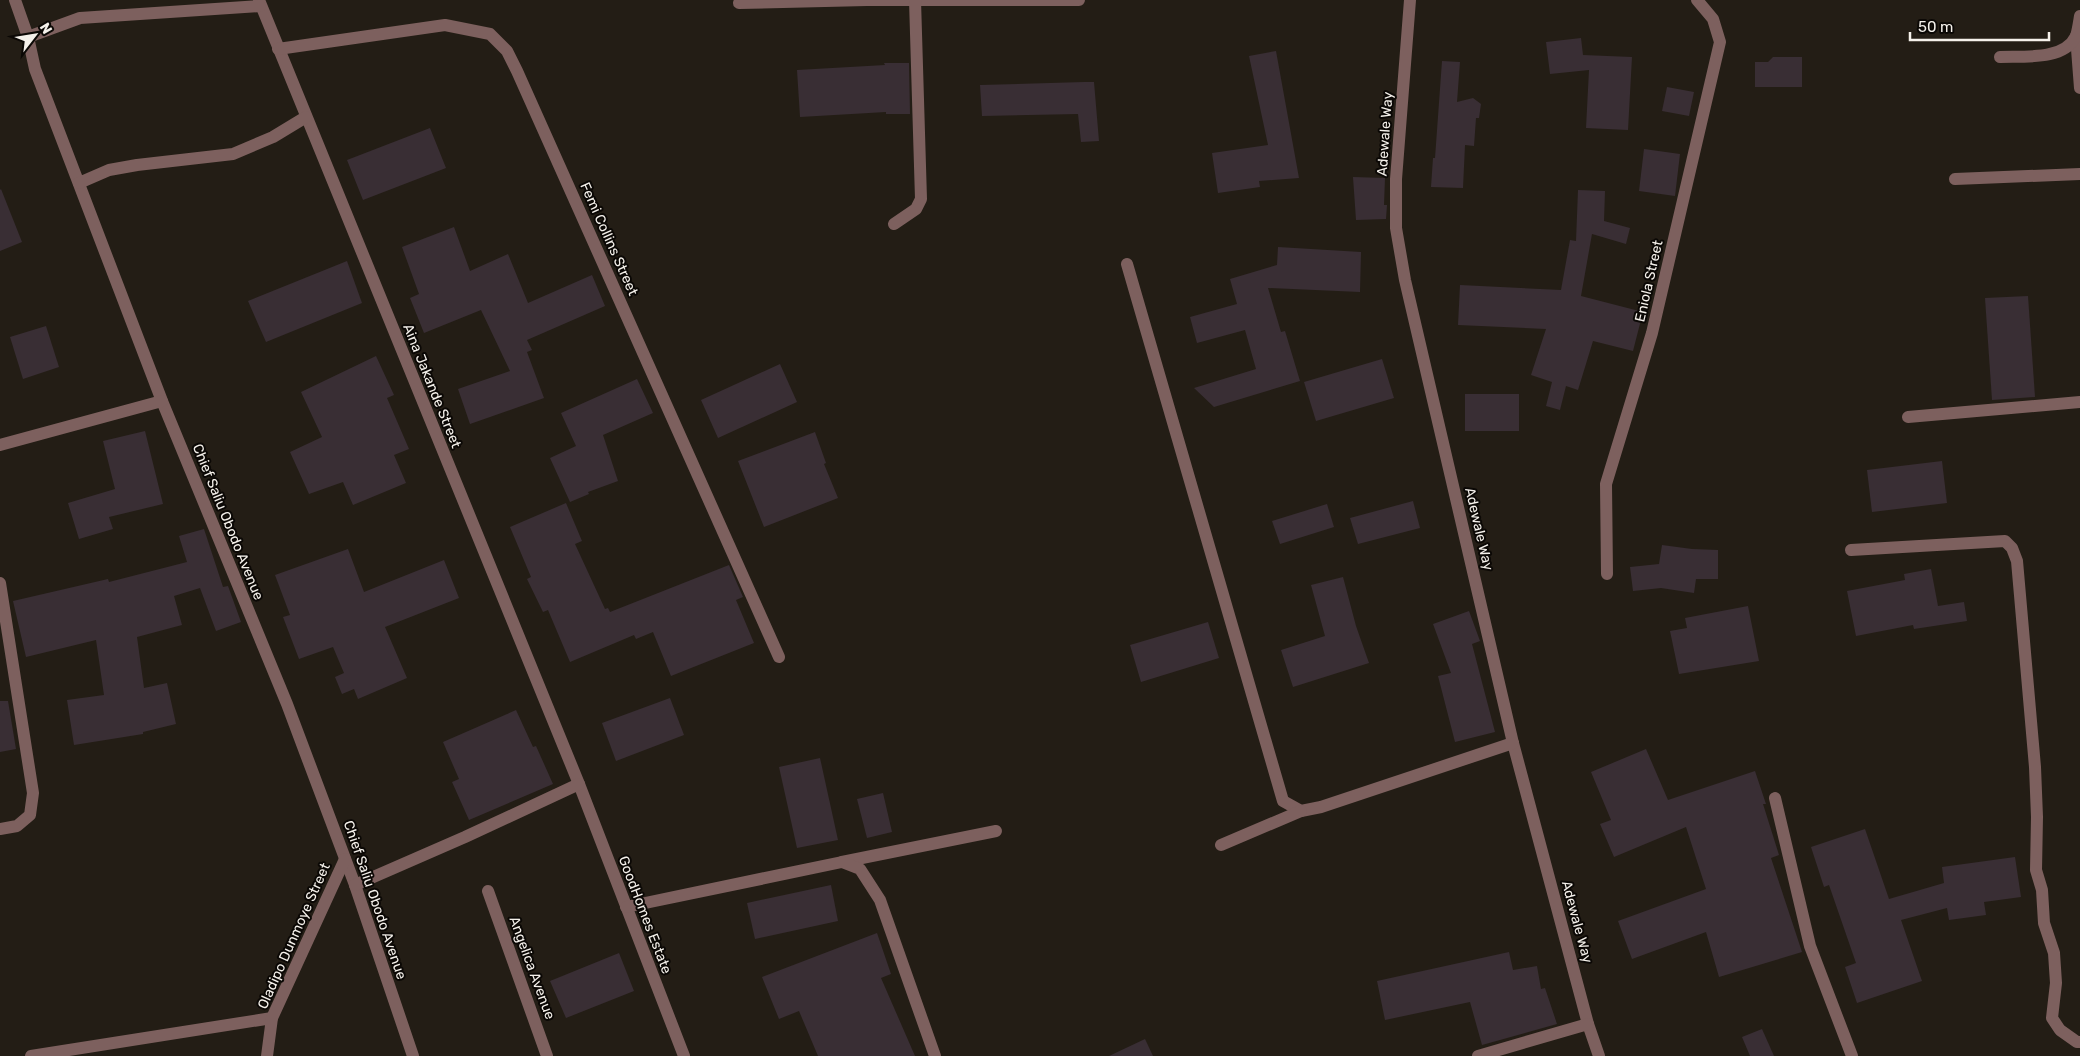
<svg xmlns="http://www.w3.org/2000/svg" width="2080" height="1056" viewBox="0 0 2080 1056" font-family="Rubik,sans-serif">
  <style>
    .building { fill: #392e34 }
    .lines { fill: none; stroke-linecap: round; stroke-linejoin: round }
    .minor { stroke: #7d605e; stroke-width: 12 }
    .labels { text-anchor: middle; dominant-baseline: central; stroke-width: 4; stroke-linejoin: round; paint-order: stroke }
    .street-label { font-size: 14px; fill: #f5f1eb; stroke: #0b0805 }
  </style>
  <rect width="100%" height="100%" fill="#231d15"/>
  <g class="building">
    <polygon points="1581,38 1583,55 1632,57 1628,130 1586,128 1589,70 1550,74 1546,42"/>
    <polygon points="1276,51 1299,178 1259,181 1260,187 1218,193 1212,153 1268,145 1249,56"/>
    <polygon points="1773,57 1802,57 1802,87 1755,87 1755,62 1768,62"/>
    <polygon points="1442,61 1460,62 1457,102 1473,98 1481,104 1479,118 1476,118 1474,146 1465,145 1463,188 1431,187 1433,158 1435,158"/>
    <polygon points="884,63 909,63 910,114 886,114 886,112 800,117 797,70 885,65"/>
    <polygon points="1084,82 1094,82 1099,141 1081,142 1078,114 982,116 980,85"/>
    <polygon points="1667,87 1694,92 1689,116 1662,111"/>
    <polygon points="430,128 446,168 363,200 347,160"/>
    <polygon points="1644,149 1680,154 1675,196 1639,191"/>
    <polygon points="1353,177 1385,178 1384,205 1387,205 1386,219 1356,220"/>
    <polygon points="1,189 22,242 0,251 0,190"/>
    <polygon points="1578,190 1605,191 1604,221 1630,228 1626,244 1592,234 1581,296 1643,312 1633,351 1593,341 1578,390 1566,386 1560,410 1546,406 1552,382 1531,375 1546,329 1458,325 1460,285 1561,290 1570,240 1576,241"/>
    <polygon points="454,227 470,271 508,254 528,303 592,275 605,306 527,340 532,350 527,352 544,398 470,424 458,389 510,371 481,310 424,333 410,298 419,294 402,247"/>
    <polygon points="1278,247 1361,252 1360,292 1268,288 1281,332 1285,331 1300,381 1214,407 1194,388 1256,369 1245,330 1197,343 1190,317 1237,304 1230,279 1277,265"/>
    <polygon points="347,261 362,303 266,342 248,301"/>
    <polygon points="2028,296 2035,397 1992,400 1985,298"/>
    <polygon points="46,326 59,367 23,379 10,337"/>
    <polygon points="376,356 394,395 387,398 409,449 394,455 406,483 353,505 343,482 309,494 290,452 322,437 301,392"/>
    <polygon points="1382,359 1394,398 1316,421 1304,382"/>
    <polygon points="780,364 797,402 718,438 701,400"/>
    <polygon points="637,379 653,413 603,435 618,481 588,492 589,494 570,502 550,458 576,446 561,413"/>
    <rect x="1465" y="394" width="54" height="37"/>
    <polygon points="145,431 163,504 109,517 113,529 79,539 68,503 115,489 103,441"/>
    <polygon points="815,432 826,463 824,464 838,498 764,527 738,461"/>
    <polygon points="1942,461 1947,503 1872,512 1867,470"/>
    <polygon points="1413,501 1420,528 1358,544 1350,518"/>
    <polygon points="566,503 582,541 575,544 605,609 608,608 610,612 729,565 743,597 736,600 754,643 671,676 653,632 636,639 634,635 570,662 548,610 543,612 527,579 531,577 510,527"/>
    <polygon points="1327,504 1334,527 1280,544 1272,521"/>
    <polygon points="204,529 223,587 228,586 241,622 216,631 200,588 174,596 182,625 137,637 144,688 167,683 176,724 143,732 143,734 74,745 67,700 104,695 96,640 26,657 13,601 108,579 109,582 187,562 179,536"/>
    <polygon points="1662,545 1692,549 1718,550 1718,579 1696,579 1694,593 1661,588 1633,591 1630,567 1659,564"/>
    <polygon points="348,549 364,592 444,560 459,598 385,627 407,678 358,699 354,689 342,694 335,677 344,673 333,647 299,659 283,617 290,615 275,575"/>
    <polygon points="1931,569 1938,606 1964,602 1967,621 1914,629 1913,625 1856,636 1847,591 1905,580 1904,574"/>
    <polygon points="1343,577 1356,626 1369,663 1293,687 1281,650 1325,636 1311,585"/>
    <polygon points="1748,606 1759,661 1679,674 1670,631 1687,628 1685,618"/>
    <polygon points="1469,611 1480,641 1472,644 1495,732 1455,742 1438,676 1451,673 1433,624"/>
    <polygon points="1208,622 1219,658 1141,682 1130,645"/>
    <polygon points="670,698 684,735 616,761 602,723"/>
    <polygon points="0,701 8,701 16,749 0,752"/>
    <polygon points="516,710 533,747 536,746 553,784 469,820 452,782 459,779 443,742"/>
    <polygon points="1646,749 1668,800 1755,771 1766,804 1763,804 1779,855 1771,858 1802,952 1719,977 1706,932 1632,959 1618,921 1706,889 1686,827 1614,857 1600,824 1611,820 1591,772"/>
    <polygon points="820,758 838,840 797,848 779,767"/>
    <polygon points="883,793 892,832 867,838 857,799"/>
    <polygon points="1865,829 1889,899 1944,883 1942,867 2015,857 2021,897 1984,902 1986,915 1949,920 1947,908 1901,920 1922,981 1857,1003 1845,967 1856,963 1829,885 1824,887 1811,847"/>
    <polygon points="831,885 838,921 755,939 747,903"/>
    <polygon points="877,933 891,974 881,978 915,1056 818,1056 799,1011 779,1019 762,977"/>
    <polygon points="1509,952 1513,970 1537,966 1541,989 1545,988 1557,1024 1482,1045 1470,1002 1385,1020 1377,981"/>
    <polygon points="619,953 634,991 566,1018 550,981"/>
    <polygon points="1762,1029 1774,1056 1750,1056 1742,1037"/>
    <polygon points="1145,1039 1153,1056 1109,1056"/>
  </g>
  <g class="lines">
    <g class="minor">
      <polyline points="15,0 28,37 35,69 162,401 287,704 355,885 413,1056"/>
      <polyline points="259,0 579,784 684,1056"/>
      <polyline points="1410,0 1396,179 1396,228 1405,280 1513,743 1588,1024 1599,1056"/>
      <polyline points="739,3 867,0 1079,0"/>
      <polyline points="2076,36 2080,88"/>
      <polyline points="28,37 80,18 260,6"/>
      <polyline points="278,49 445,25 490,34 507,51 517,71 779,657"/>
      <path d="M2000,57C2023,56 2064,61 2076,36C2078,30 2079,22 2080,16"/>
      <polyline points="1955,179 2080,174"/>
      <polyline points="79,183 109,170 137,165 233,154 273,137 306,117"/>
      <polyline points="894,224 916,209 921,199 915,0"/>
      <polyline points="1127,264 1283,801 1301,811 1321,807 1513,743"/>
      <polyline points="1908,417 2080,402"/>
      <polyline points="0,445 162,401"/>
      <polyline points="1851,550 2005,541 2012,548 2017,561 2035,767 2037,817 2036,870 2042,890 2044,923 2054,953 2056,983 2052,1018 2060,1030 2077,1042 2080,1042"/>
      <polyline points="1607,574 1606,484 1652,333 1720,42 1713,19 1697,0"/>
      <polyline points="0,583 33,793 30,815 17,826 0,829"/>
      <polyline points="1775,798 1810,946 1852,1056"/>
      <polyline points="1221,845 1301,811"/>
      <polyline points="842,862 996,831"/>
      <polyline points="355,885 465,837 579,784"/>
      <polyline points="488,891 547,1056"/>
      <polyline points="626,907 842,862 860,869 880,900 935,1056"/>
      <polyline points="31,1056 272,1018"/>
      <polyline points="267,1056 272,1018 345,859"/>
      <polyline points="1478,1056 1588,1024"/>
    </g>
  </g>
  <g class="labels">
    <g class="street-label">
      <text transform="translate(1385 134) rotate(-86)">Adewale Way</text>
      <text transform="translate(609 239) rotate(66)">Femi Collins Street</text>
      <text transform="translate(1649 281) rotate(-77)">Eniola Street</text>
      <text transform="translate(432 386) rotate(68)">Aina Jakande Street</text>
      <text transform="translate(228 522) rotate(68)">Chief Saliu Obodo Avenue</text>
      <text transform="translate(1479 529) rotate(77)">Adewale Way</text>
      <text transform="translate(375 900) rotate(71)">Chief Saliu Obodo Avenue</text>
      <text transform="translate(645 915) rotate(69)">GoodHomes Estate</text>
      <text transform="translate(1577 922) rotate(75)">Adewale Way</text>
      <text transform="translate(294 936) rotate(-66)">Oladipo Dunmoye Street</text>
      <text transform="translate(532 968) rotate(70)">Angelica Avenue</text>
    </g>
  </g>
  <g transform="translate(35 35) rotate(59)" stroke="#0b0805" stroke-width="4" paint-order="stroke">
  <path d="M0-4L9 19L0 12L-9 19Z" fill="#f5f1eb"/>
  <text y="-8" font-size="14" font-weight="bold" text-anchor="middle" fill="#f5f1eb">N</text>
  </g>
  <path d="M1910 32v8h139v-8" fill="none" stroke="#f5f1eb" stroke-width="2.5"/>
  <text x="1918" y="32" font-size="15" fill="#f5f1eb" stroke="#0b0805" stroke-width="4" paint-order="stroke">50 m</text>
</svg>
